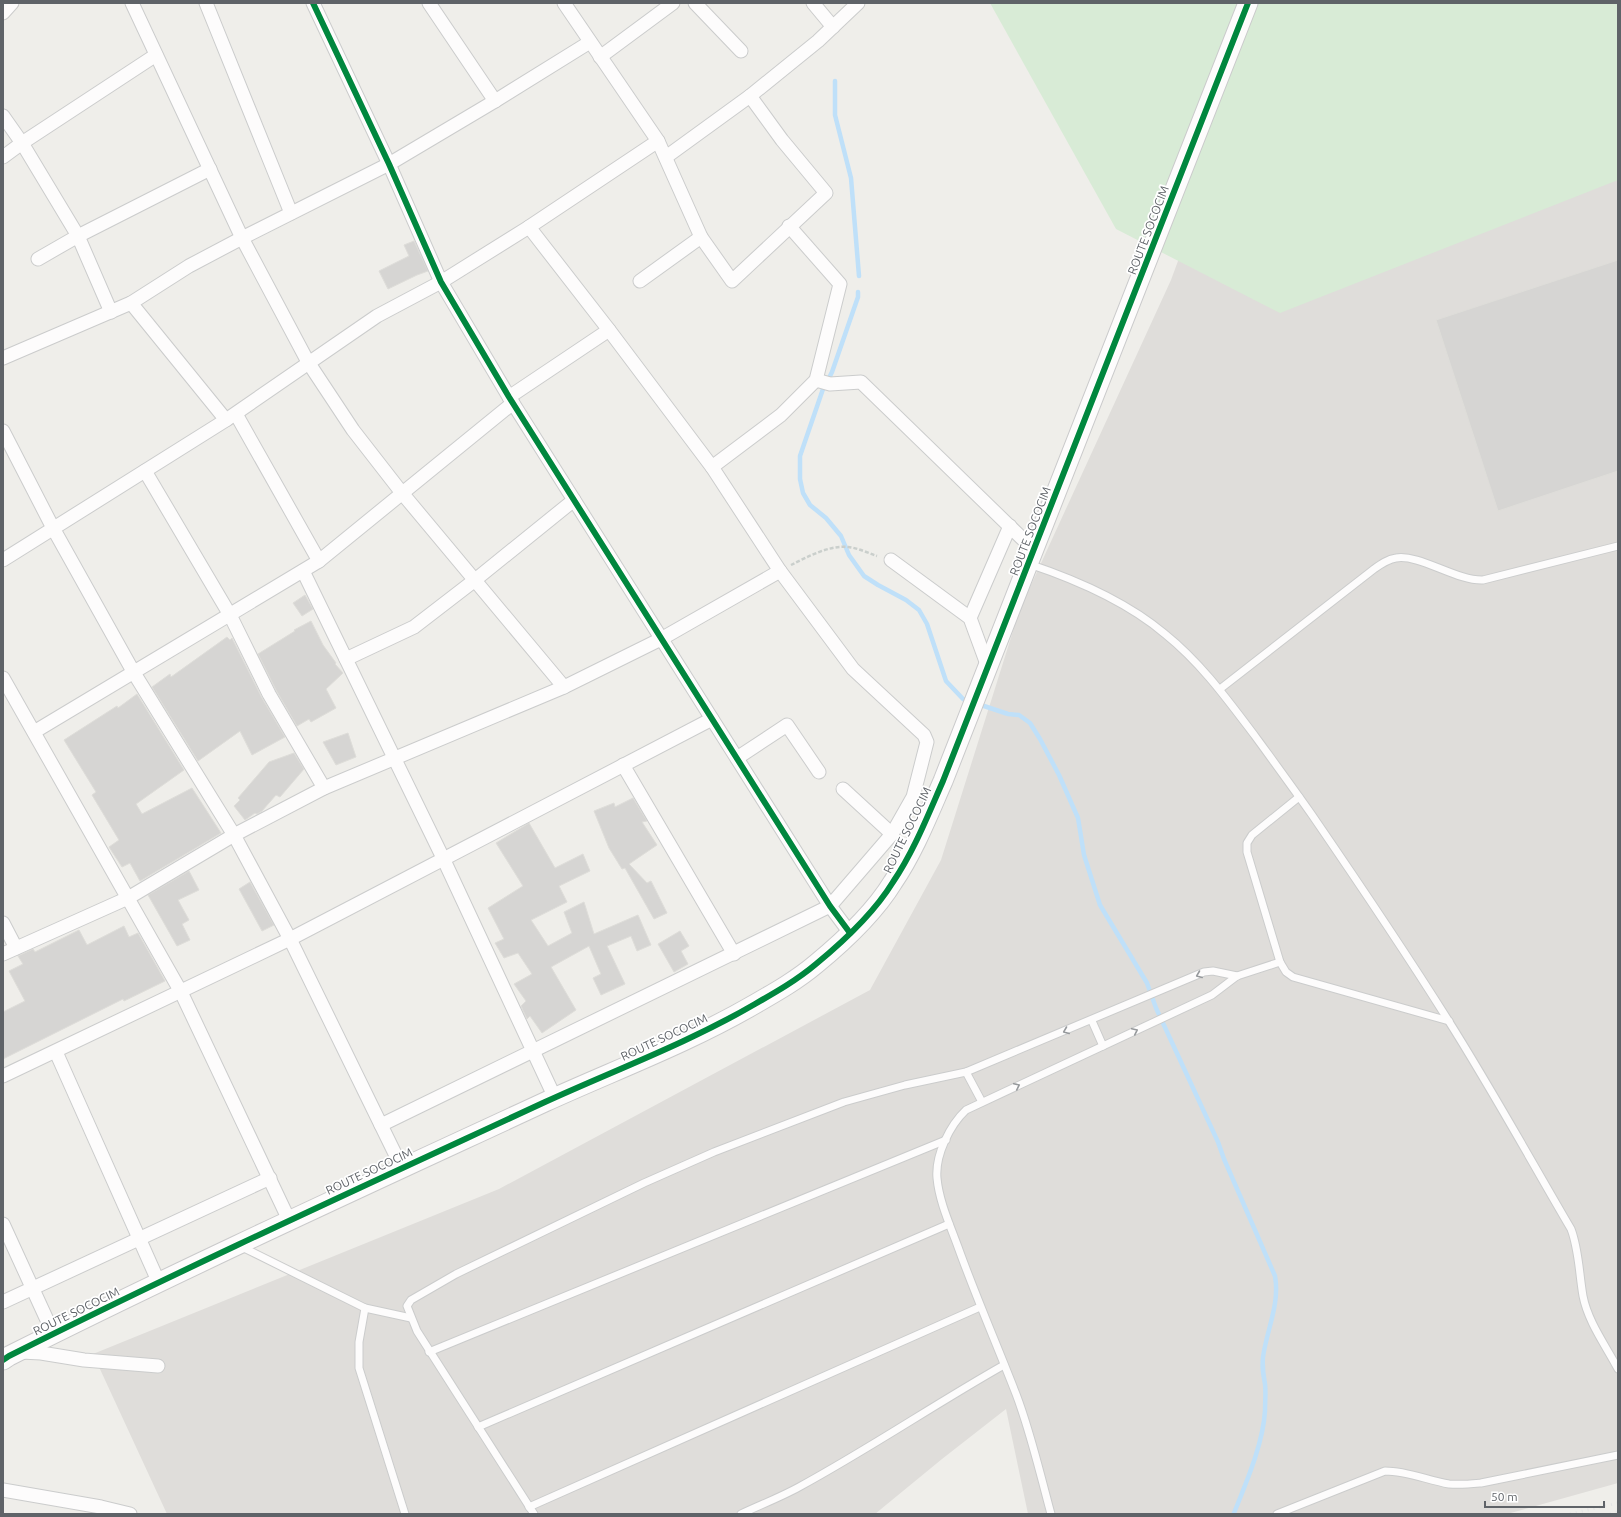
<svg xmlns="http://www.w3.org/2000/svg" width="1621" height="1517" viewBox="0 0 1621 1517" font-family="Ubuntu,sans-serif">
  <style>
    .industrial { fill: #dfddda }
    .green { fill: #d8ebd6 }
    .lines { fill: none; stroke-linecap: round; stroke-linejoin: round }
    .stream { stroke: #bfe0f9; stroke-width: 4.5 }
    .building { fill: #d6d5d3; stroke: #deddd9 }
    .lane-casing { stroke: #cbcccc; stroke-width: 9 }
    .street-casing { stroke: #cbcccc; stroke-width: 15 }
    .secondary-casing { stroke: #cacacb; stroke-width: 21 }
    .path { stroke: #cacfcc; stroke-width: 2.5; stroke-dasharray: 4 2; stroke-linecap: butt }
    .lane { stroke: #fdfcfc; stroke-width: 7 }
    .street { stroke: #fdfcfc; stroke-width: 13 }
    .secondary { stroke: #fdfcfc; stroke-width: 19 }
    .rail { stroke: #e4e4e4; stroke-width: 3; stroke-dasharray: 1 5; stroke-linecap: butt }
    .cycleway-casing { stroke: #fff; stroke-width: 8 }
    .cycleway { stroke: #00873e; stroke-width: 6 }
    .oneway { stroke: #96999c }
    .labels { text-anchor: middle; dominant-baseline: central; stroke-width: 3.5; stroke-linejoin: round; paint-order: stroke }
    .street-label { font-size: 12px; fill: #5f6368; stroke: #fff }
  </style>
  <rect width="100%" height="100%" fill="#efeeea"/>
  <polygon class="industrial" points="1273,3 1618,3 1618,1483 1507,1514 1028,1514 1006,1409 942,1459 875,1514 167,1514 93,1354 499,1189 870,990 941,860 1020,609 1171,280"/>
  <polygon class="green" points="990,3 1618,3 1618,180 1280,313 1116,229"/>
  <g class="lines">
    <g class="stream">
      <polyline points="835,81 835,115 851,178 859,276"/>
      <polyline points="829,378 832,372 858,297 858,292"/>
      <polyline points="823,389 800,456 800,479 803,493 810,505 826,518 841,536 849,555 864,576 878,585 906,600 919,610 927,624 946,681 963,699 969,701"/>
      <path d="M978,704L1008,714L1019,715L1030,723L1040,739L1059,775L1078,818L1084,855L1100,905L1147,983L1156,1008L1218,1142L1224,1159L1275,1276C1280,1304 1267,1329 1263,1357C1262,1368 1263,1373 1265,1384C1266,1392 1265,1402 1265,1411C1263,1444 1246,1483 1234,1513"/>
    </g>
  </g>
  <g class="building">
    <polygon points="414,241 428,271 417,275 388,289 379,271 409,256 404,245"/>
    <polygon points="1618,260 1618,471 1498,511 1436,320"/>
    <polygon points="305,595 313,609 302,616 293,603"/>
    <polygon points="311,621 323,645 336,663 335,664 343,673 326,689 336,708 311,722 309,719 297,726 276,690 258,654 295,631 294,630"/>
    <polygon points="227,637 230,640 232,638 262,698 285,737 252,755 240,731 198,761 152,687 170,674 171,677"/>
    <polygon points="137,694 184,770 136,804 142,814 192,788 221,833 140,881 130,863 122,867 109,847 119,840 92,795 96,792 64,740 117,706 118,708"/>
    <polygon points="348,733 356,757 336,765 323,742"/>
    <polygon points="294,753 304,769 280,797 276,795 262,811 257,814 255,813 245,820 234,806 240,800 238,798 269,762"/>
    <polygon points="633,798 647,821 642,822 657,845 629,864 647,883 651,881 667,913 654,919 625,868 622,869 609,848 594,811 614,803 615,807"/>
    <polygon points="529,823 555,868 583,854 590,871 559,886 567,902 531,920 548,946 572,933 564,912 584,902 594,934 638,915 651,945 637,951 631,936 607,946 625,984 601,995 593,978 601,974 589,946 551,967 576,1010 542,1033 530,1016 527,1019 521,1006 526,1001 514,984 532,974 518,953 504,958 495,943 504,939 488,908 523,886 496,843"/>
    <polygon points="189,871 199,890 178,900 189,920 182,924 190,940 177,946 148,895"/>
    <polygon points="250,882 274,925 262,931 239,889"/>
    <polygon points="124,926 129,937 138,933 165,981 124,1001 123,999 3,1059 3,1012 25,1001 9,971 23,964 18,956 33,949 35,952 79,930 87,945"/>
    <polygon points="680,931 689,946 681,951 688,964 674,972 658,944"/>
  </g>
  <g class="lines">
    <g class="lane-casing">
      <g id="lane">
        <path d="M1029,564C1077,580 1126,601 1165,634C1201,663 1227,699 1255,736C1274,762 1293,788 1312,815C1358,882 1404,950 1448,1020C1491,1088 1530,1159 1571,1229C1579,1250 1579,1273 1583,1296C1588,1322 1606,1346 1618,1369"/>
        <path d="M1220,689L1374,569C1381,564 1388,559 1396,558C1420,554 1456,581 1483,580L1618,546"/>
        <polyline points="1299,797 1252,835 1247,843 1247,852 1280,962 1286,972 1293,977 1449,1021"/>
        <polyline points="1092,1021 1103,1046"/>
        <polyline points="966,1072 982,1102"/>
        <polyline points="242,1247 365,1308 411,1318"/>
        <polyline points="365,1308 359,1342 359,1368 405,1514"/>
        <polyline points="429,1352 946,1140"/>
        <polyline points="478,1427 949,1224"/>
        <polyline points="529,1507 980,1307"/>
        <polyline points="534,1514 417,1331 407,1306 411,1300 456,1274 644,1183 714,1152 844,1102 905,1085 966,1072 1204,972 1213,971 1237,976"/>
        <path d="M741,1514C760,1505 781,1497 799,1487C869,1449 935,1404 1004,1365"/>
        <path d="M1051,1514C1040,1474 1031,1433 1016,1394C997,1345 976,1297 958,1247C950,1225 939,1201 937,1178C935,1155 950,1125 966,1110L1212,995L1237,976L1280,962"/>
        <path d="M1277,1514L1385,1471C1407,1471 1427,1480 1449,1484C1460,1485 1470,1484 1481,1483L1618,1455"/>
      </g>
    </g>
    <g class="street-casing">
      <g id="street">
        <polyline points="132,3 242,238 308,362 353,430 402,493 564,687"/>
        <polyline points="206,3 291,213"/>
        <polyline points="313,3 389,164 441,282 509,397 830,906 850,933"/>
        <polyline points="429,3 495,101"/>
        <polyline points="564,3 658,141 701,237 732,281 826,193 782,140 750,96"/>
        <polyline points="695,3 741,51"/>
        <polyline points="813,3 833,27"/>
        <polyline points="3,13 12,3"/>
        <polyline points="600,57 673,3"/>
        <polyline points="3,116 22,143 78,236 111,312"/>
        <polyline points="3,157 22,143 156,55"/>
        <polyline points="666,157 750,96 818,41 858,3"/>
        <polyline points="38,259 78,236 210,169"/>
        <polyline points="640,281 701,237"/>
        <polyline points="131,303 226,420"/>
        <polyline points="3,358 131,303 189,266 242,238 389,164 495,101 590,42"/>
        <polyline points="816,380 830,384 861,382 1034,550"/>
        <polyline points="509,397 609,330"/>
        <polyline points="236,414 319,561"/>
        <polyline points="3,431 53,528 134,673 234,835 290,939 402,1168"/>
        <polyline points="712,467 781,415 816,380 840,284 789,226"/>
        <polyline points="145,471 230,615 269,694 324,788"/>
        <polyline points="3,560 226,420 377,316 441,282 529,227 658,141"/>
        <polyline points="891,560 970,618 988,667"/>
        <polyline points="303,571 443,858 555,1098"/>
        <polyline points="970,618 1010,526"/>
        <polyline points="346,659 414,627 475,580 574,500"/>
        <polyline points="3,678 181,992 289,1220"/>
        <polyline points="34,732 319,561 513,403"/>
        <polyline points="737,758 787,725 819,772"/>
        <polyline points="623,765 734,954"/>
        <polyline points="843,789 892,834"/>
        <polyline points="3,923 16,948"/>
        <polyline points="3,954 128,898 234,835 324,788 564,687 661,639 780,571"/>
        <polyline points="56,1052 159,1283"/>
        <polyline points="3,1076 290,939 712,719"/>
        <polyline points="381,1125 830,906 892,834 913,797 927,742 924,735 853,669 780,571 712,467 609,330 529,227"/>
        <polyline points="3,1224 53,1333"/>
        <polyline points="3,1302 270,1178"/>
        <polyline points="21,1352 41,1353 84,1360 158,1366"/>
        <polyline points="3,1490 101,1507 130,1514"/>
      </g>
    </g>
    <g class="secondary-casing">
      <path id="secondary" d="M3,1360L9,1356C186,1267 366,1185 545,1102C615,1070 688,1043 755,1004C776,992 797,980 816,964C844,941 874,913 893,882C914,851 928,815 943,781L1248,3"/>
    </g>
    <path class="path" d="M791,565C807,557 829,545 848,547C858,548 868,553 877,556"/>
    <use href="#lane" class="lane"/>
    <use href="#street" class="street"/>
    <use href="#secondary" class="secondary"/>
    <g class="rail">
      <polyline points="1570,1514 1618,1503"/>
      <polyline points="1610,1514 1618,1512"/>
    </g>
    <g class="cycleway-casing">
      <g id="cycleway">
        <polyline points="313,3 389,164 441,282 509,397 830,906 850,933"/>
        <path d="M3,1360L9,1356C186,1267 366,1185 545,1102C615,1070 688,1043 755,1004C776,992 797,980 816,964C844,941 874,913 893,882C914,851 928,815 943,781L1248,3"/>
      </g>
    </g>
    <use href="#cycleway" class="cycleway"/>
  </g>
  <defs><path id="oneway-chevron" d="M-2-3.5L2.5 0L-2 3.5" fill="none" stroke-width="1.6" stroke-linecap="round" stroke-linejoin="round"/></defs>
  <g class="oneway">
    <use href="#oneway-chevron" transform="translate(1199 975) rotate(158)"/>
    <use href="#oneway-chevron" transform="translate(1066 1031) rotate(158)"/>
    <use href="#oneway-chevron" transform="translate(1135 1031) rotate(-25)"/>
    <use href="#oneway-chevron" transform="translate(1017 1086) rotate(-25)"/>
  </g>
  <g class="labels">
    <g class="street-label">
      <text transform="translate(1148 230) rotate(-69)">ROUTE SOCOCIM</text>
      <text transform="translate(1030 531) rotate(-69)">ROUTE SOCOCIM</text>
      <text transform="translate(907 830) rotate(-64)">ROUTE SOCOCIM</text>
      <text transform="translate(664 1037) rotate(-25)">ROUTE SOCOCIM</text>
      <text transform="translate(369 1171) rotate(-25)">ROUTE SOCOCIM</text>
      <text transform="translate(76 1311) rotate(-26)">ROUTE SOCOCIM</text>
    </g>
  </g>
  <rect width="1621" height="1517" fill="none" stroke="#5f6368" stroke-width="8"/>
  <path d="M1485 1501v6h119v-6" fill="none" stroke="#5f6368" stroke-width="2"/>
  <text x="1491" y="1501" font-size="12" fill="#5f6368" stroke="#ffffff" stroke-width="3" paint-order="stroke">50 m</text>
</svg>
